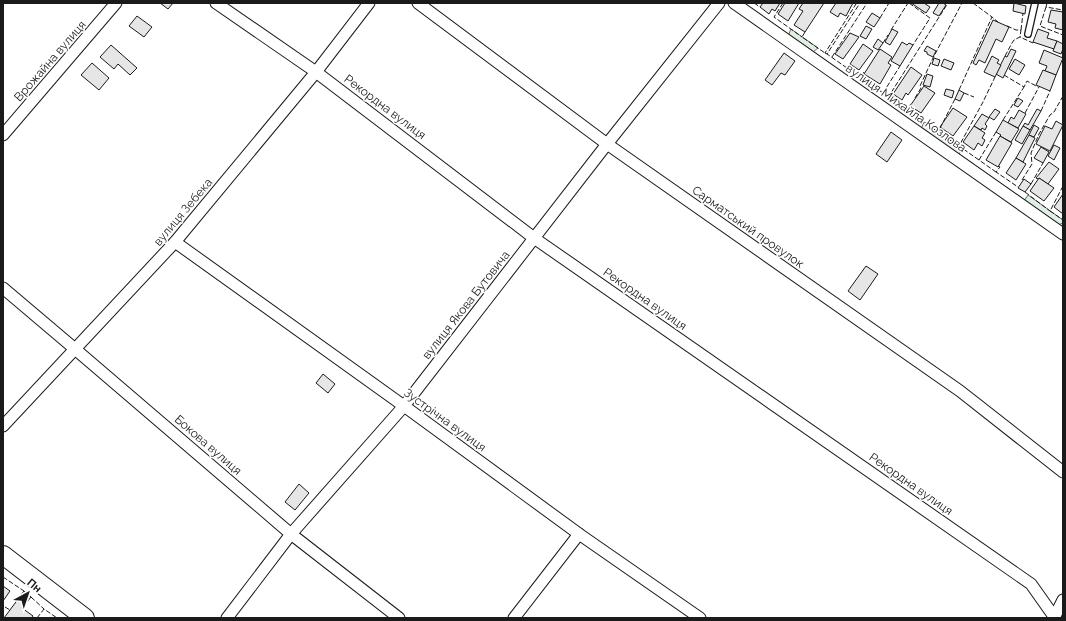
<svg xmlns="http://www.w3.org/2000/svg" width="1066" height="621" viewBox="0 0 1066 621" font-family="Raleway,sans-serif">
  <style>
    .green { fill: #e0efe3; stroke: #6a6a6a }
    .building { fill: #e6e6e6; stroke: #1a1a1a }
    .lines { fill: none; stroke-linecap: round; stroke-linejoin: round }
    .service-casing { stroke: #1a1a1a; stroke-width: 8 }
    .minor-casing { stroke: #1a1a1a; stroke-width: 13 }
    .trunk-casing { stroke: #1a1a1a; stroke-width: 20 }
    .service { stroke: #fff; stroke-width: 5.5 }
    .minor { stroke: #fff; stroke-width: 11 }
    .trunk { stroke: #fff; stroke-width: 18 }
    .fence { stroke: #1a1a1a; stroke-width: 1; stroke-dasharray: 5 2; stroke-linecap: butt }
    .labels { text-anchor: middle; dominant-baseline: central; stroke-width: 3; stroke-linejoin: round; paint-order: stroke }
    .street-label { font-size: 12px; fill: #1a1a1a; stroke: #fff }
  </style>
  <rect width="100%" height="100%" fill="#fff"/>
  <g class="green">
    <polygon points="791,29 818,48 812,53 788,36"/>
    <polygon points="924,122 963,149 958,155 921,129"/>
    <polygon points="1028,195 1063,220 1063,223 1058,225 1024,201"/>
  </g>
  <g class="building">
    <polygon points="160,3 173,3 168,9"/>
    <polygon points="763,3 780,3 775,11 772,9 769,14 760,7"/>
    <polygon points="785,3 799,3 788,21 778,14"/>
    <polygon points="803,3 824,3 805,32 794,25 803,11 799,9"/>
    <polygon points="836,3 853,3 846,16 840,13 838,17 830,12"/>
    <polygon points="911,3 924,3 930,7 926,13"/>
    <polygon points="939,3 943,3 946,5 939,16 933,13"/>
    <polygon points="1014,3 1026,6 1025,14 1013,11"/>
    <polygon points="1051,10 1063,12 1063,30 1055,28 1056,24 1048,22"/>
    <polygon points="872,13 880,18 874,27 866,22"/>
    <polygon points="137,16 152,27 144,37 129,26"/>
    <polygon points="993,20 1009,27 1002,42 996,39 985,63 979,60 976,65 973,63"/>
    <polygon points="866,26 872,29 866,39 860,36"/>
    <polygon points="892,29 898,32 890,45 885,42"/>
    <polygon points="1038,29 1049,33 1047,38 1057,41 1054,49 1033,42"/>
    <polygon points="850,33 859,37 843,59 835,54"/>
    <polygon points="878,39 883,43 878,50 873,47"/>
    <polygon points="1057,41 1063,44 1063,49 1061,54 1053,51"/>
    <polygon points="902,42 907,45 909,43 913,45 900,66 891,61"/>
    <polygon points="863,44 873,51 859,70 850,64"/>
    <polygon points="111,45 137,68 130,75 118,64 114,69 100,57"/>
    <polygon points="927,46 936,51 933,57 927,54 927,52 924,51"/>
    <polygon points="880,49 892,57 888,63 891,65 880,84 864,74"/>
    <polygon points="1011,49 1016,51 1003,78 996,74 1005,56 1007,57"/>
    <polygon points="1044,50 1063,58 1056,75 1045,71 1047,66 1039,63"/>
    <polygon points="784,53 795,61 785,75 781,73 772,85 765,80"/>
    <polygon points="992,56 999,60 997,63 1001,65 995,77 984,72"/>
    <polygon points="934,58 940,60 938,66 932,64"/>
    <polygon points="944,59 954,63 951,70 941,66"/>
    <polygon points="1015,59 1025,65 1019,75 1009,69"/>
    <polygon points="92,63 109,78 99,90 81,75"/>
    <polygon points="911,67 922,75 908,95 906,93 902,100 893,94"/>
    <polygon points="1043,70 1056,75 1050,91 1036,85"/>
    <polygon points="927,74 933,76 930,87 923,85"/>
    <polygon points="924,86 935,93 921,113 910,106"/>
    <polygon points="946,89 954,91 952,98 944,95"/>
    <polygon points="959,90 964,93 960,101 955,99"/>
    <polygon points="1018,98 1023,101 1018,107 1014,105"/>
    <polygon points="953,108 967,117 953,136 940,127"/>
    <polygon points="995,109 1000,112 994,120 989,117"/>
    <polygon points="1037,109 1041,111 1030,130 1023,126 1025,123 1028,125"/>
    <polygon points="1019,110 1026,114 1018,128 1008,123 1011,117 1014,119"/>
    <polygon points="982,114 989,118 985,124 987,126 985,130 982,128 981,130 974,126"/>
    <polygon points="1003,120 1019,129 1011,142 1000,136 1001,135 996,132"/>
    <polygon points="1056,121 1063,125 1050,151 1036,144 1045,126 1052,129"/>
    <polygon points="1034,125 1039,128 1034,137 1029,135"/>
    <polygon points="974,126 985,133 982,138 985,140 982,146 978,143 974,150 963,142"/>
    <polygon points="1023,126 1030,130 1022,144 1015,140"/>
    <polygon points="891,132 902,140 887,162 876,154"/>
    <polygon points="1029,135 1035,138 1023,162 1016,158"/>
    <polygon points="1000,136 1012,143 998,167 986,160"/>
    <polygon points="1054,145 1060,148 1054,160 1048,156"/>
    <polygon points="1041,147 1049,152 1043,163 1034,158"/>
    <polygon points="1016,158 1026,164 1016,180 1006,173"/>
    <polygon points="1049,162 1059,169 1048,184 1039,178 1038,179 1036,178"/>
    <polygon points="1039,178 1054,188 1044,201 1030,191"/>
    <polygon points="1024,179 1031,184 1025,192 1018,188"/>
    <polygon points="1063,194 1063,214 1054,207"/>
    <polygon points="866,266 878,274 860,300 848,291"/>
    <polygon points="323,374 335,384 328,393 316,383"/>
    <polygon points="299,484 309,493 295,510 285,502"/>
    <polygon points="3,586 10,591 3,601"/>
    <polygon points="24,591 31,597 22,608 33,616 32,618 4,618"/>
  </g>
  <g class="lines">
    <g class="service-casing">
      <polyline id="service" points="1028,34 1035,3"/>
    </g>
    <g class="minor-casing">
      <g id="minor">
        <polyline points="216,3 316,72 534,238 1031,584 1055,618"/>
        <polyline points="418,3 607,144 960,391 1063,472"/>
        <polyline points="734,3 1063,234"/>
        <polyline points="3,135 116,3"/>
        <polyline points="175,242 404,406 579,534 700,618"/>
        <polyline points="3,288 75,349 291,534 399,618"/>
        <polyline points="3,426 175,242 316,72 369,3"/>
        <polyline points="227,618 291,534 404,406 607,144 719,3"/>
        <polyline points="514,618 579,534"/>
        <polyline points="1054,618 1063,600"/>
      </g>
    </g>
    <g class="trunk-casing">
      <polyline id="trunk" points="3,555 85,618"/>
    </g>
    <use href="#service" class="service"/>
    <use href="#minor" class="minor"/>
    <use href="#trunk" class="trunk"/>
    <g class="fence">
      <polyline points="754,3 760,7"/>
      <polyline points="783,3 774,17 802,37"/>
      <polyline points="909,3 930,18 913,45"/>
      <polyline points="973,3 992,17"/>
      <polyline points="1047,3 1046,7 1063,10"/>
      <polyline points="1046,7 1040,26 1063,35"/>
      <polyline points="880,18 889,3"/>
      <polyline points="1007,26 1016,30 1021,30 1020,37"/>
      <polyline points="891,30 908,3"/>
      <polyline points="1021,30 1023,13"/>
      <polyline points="805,32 802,37 825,53"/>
      <polyline points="883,43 888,35"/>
      <polyline points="827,54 825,53 856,4 855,3"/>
      <polyline points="1005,56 1012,43 1014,40 1020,37 1033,43 1033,42"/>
      <polyline points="832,57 867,3"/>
      <polyline points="850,64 847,68 861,77"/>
      <polyline points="847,68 827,54 860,3"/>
      <polyline points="864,72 861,77 883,93"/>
      <polyline points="1004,75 1024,87 1027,81 1038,87"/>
      <polyline points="959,90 992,17 998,22"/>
      <polyline points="964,93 974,97"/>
      <polyline points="889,96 883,93 900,66"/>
      <polyline points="915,98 921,88 920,86 933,58 962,3"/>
      <polyline points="955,99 938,132 959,146"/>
      <polyline points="911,104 908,110 938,132"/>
      <polyline points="908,110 889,96 948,3"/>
      <polyline points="1041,111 1050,91"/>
      <polyline points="1025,113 1039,87"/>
      <polyline points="1003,120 1024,87"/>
      <polyline points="996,132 979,160 996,172"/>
      <polyline points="979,160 959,146 983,102 995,77"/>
      <polyline points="998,166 1000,167 996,172 1018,187"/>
      <polyline points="1022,180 1032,164 1031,153 1039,134 1050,115 1054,112 1063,96"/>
      <polyline points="1031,184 1043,163"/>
      <polyline points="1063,186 1050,211 1063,220"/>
      <polyline points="1025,192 1050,211"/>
      <polyline points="3,577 24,591"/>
      <polyline points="31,597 44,609"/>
      <polyline points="5,607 10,610"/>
      <polyline points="37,618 44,609 57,618"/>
    </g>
  </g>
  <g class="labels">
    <g class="street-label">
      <text transform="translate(50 61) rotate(-49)">Врожайна вулиця</text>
      <text transform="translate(385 107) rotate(37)">Рекордна вулиця</text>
      <text transform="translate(906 108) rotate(35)">вулиця Михайла Козлова</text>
      <text transform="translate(183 212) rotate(-50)">вулиця Зебека</text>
      <text transform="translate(748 227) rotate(35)">Сарматський провулок</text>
      <text transform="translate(645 299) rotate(35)">Рекордна вулиця</text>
      <text transform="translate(466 305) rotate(-52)">вулиця Якова Бутовича</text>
      <text transform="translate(445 420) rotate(36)">Зустрічна вулиця</text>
      <text transform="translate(208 445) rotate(41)">Бокова вулиця</text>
      <text transform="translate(911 484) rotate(35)">Рекордна вулиця</text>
    </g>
  </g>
  <rect width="1066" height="621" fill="none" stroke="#1a1a1a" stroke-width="8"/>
  <g transform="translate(28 593) rotate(40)" stroke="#ffffff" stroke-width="3" paint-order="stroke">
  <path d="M0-3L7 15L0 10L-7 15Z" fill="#1a1a1a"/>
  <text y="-6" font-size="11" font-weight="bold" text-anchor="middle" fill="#1a1a1a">Пн</text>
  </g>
</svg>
